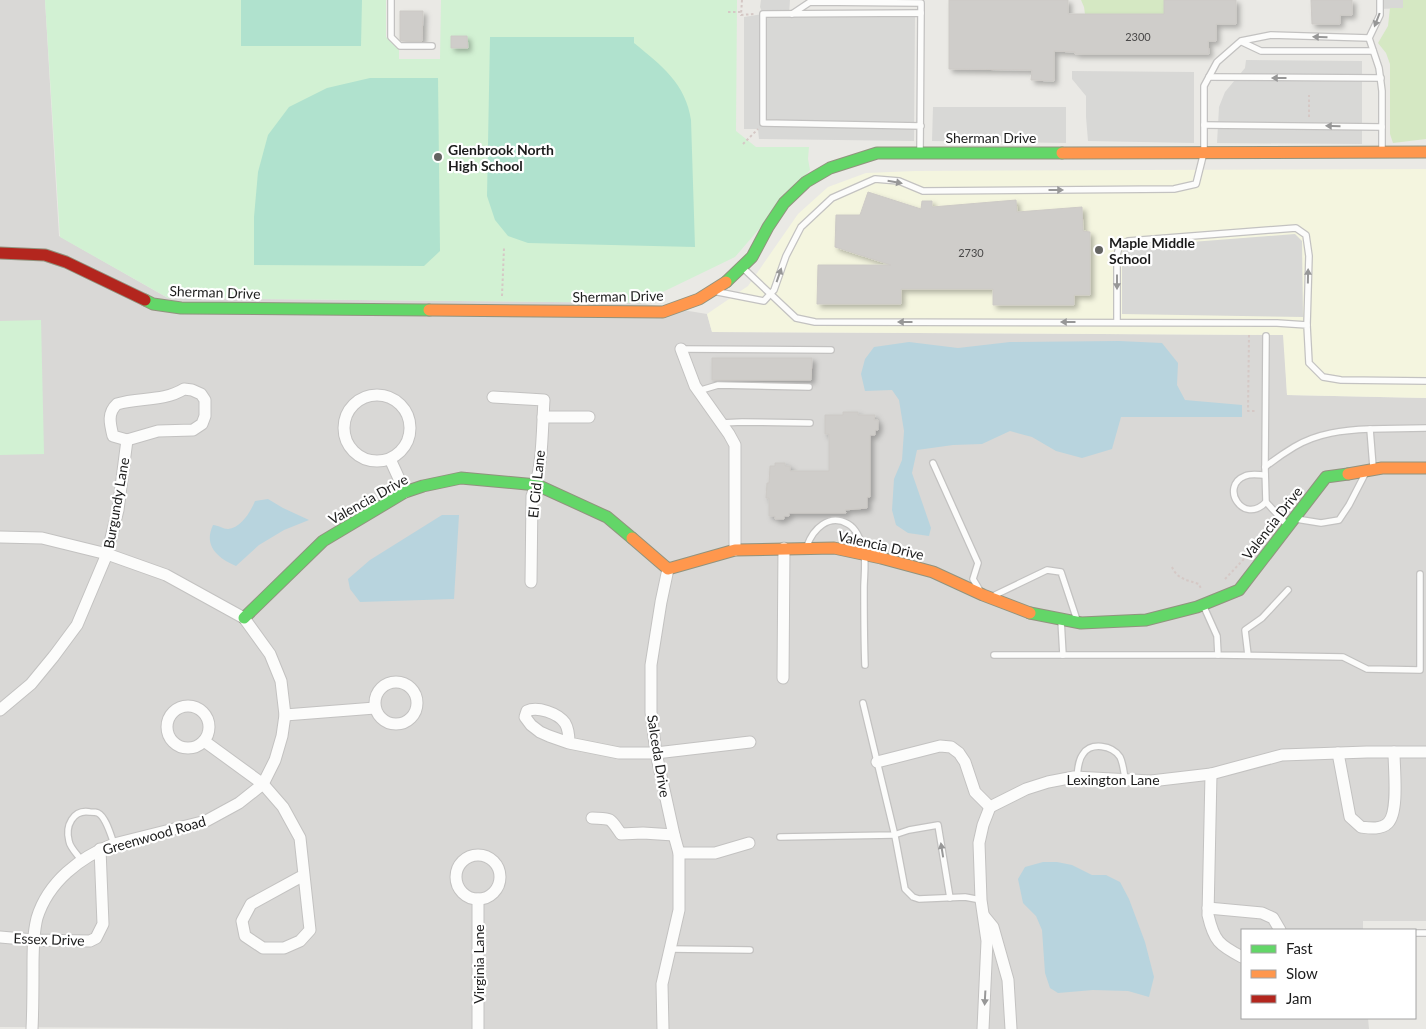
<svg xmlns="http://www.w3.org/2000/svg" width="1426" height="1029" viewBox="0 0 1426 1029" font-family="Lato,sans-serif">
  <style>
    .residential { fill: #d9d8d6 }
    .education { fill: #f4f5df }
    .religious { fill: #d8d8d6 }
    .grass { fill: #d5e8c3 }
    .park { fill: #d2f1d3 }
    .pitch { fill: #b0e2ce }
    .water { fill: #b8d4de }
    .building { fill: #cfcdca; stroke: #cdcac6; filter: url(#shadow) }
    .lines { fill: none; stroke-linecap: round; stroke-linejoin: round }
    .lane-casing { stroke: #c3c2c1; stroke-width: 8 }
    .street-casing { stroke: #c3c2c1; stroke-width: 13 }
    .fast-casing { stroke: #91937e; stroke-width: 13 }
    .slow-casing { stroke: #91937e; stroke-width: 13 }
    .jam-casing { stroke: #91937e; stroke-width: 13 }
    .path { stroke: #d5c8c5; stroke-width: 2; stroke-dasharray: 2.5 2.5; stroke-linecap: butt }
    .lane { stroke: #fcfcfb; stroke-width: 5.5 }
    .street { stroke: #fcfcfb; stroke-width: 11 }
    .fast { stroke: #63d668; stroke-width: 11 }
    .slow { stroke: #ff974d; stroke-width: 11 }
    .jam { stroke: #b3261e; stroke-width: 11 }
    .oneway { fill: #979797 }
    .poi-dot { fill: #646462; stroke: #fff; stroke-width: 2 }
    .labels { text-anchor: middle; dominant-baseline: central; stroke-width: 4.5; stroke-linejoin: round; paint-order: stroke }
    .number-label { font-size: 11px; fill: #494848 }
    .street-label { font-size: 14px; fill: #1c1c1c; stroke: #fff }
    .poi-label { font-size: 14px; font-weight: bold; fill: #1c1c1c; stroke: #fff; text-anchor: start }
  </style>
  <defs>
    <filter id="shadow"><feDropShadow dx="3.5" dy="3.5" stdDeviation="2.5" flood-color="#0004"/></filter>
  </defs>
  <rect width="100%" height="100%" fill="#eae9e5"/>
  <polygon class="residential" points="0,0 45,0 59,236 168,298 640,303 707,314 712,332 1284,335 1287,395 1426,398 1426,921 1363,921 1363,930 1242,930 1242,1018 1368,1018 1369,1029 296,1029 0,1027"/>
  <polygon class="education" points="1426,169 1426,398 1287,395 1283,335 712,332 707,314 748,286 798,214 828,187 866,173 915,171"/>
  <g class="religious">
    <polygon points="761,0 790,0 789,14 915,13 914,141 759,139 758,129 744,129 744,17 763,14 760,7"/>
    <polygon points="1380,0 1403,0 1403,8 1380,9"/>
    <polygon points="1246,60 1362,61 1362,144 1217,143 1219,107 1225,92 1245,68"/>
    <polygon points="1072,71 1194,72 1194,143 1088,141 1086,117 1086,96 1072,79"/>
    <polygon points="933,107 1066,107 1066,143 932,141"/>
    <polygon points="1295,234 1302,241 1303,317 1122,314 1122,252 1127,247"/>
  </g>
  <g class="grass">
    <polygon points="1081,0 1164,0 1167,14 1085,14 1084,7"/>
    <polygon points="1403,0 1426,0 1426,139 1393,143 1390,134 1390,64 1386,53 1378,43 1388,26 1390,8 1403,8"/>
  </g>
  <g class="park">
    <polygon points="45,0 386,0 386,37 399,49 399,59 440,59 441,0 737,0 736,131 756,147 809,147 808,159 810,170 735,257 640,303 168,298 60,237"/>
    <polygon points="41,320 44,454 0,455 0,321"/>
  </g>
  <g class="pitch">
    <polygon points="241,0 362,0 361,46 241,46"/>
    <path d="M490,37H634V43C661,65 686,84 691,120L695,247L528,243L508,236L495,220L487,196Z"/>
    <polygon points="370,78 438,78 440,251 424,266 254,265 254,217 258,172 268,135 289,107 327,88"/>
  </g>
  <g class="water">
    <polygon points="1119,341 1162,343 1178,363 1177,385 1185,400 1242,405 1242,417 1121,417 1112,449 1082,458 1056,451 1032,437 1010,431 982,444 953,445 917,450 912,473 931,528 929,536 908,533 896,525 892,510 894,479 902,460 904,431 899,400 892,390 865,391 861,374 865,359 874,347 909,342 958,348 1010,342"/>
    <path d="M268,499L283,508L309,520L284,530L259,545L236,566C218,558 203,546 213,525C218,525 223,529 228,529C241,528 251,511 255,501Z"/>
    <polygon points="442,515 459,515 454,599 360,602 350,589 348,579 370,560"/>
    <polygon points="1043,862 1057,862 1072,865 1092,875 1106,875 1120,882 1129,899 1145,942 1154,977 1149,997 1128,991 1093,990 1058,993 1050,988 1045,973 1042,930 1036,916 1023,903 1018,879 1025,867"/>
  </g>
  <g class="building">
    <polygon points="949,0 1068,0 1068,14 1164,14 1164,0 1236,0 1236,24 1216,24 1216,41 1208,41 1209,54 1075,54 1075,52 1054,51 1054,81 1031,80 1032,70 949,69"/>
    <polygon points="1311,0 1352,0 1352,15 1340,15 1340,24 1312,24"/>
    <polygon points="400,11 423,11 422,41 402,41 400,40"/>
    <polygon points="451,36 467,36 468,48 451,48"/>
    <polygon points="868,192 921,209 922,201 932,201 932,207 1016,200 1017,212 1082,207 1083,231 1090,232 1090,295 1074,295 1074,305 993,305 993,289 901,289 901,304 817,304 818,265 891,265 835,247 836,215 860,215"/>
    <polygon points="712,358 812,358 811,380 712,380"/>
    <polygon points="843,412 858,412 858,415 875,415 874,420 878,420 878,430 875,430 875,435 870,435 870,497 867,497 867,508 845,510 846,513 789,513 789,516 784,516 784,519 775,519 775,516 769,516 769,498 766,498 767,483 769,483 770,466 775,466 775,463 785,463 785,466 790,466 790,471 829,471 829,434 825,434 825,415 843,415"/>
  </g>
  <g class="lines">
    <g class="lane-casing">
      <g id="lane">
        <polyline points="391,0 391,37 400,46 432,46"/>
        <polyline points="1380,0 1380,15 1369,38 1379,68 1382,91 1382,150"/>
        <polyline points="792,14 810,2 921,3 921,13"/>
        <polyline points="1242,42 1261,51 1373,51"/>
        <polyline points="1209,77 1381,78"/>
        <polyline points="1204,125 1382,127"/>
        <polyline points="920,152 921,13 763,14 763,123 921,126"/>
        <polyline points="743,268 796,318 815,322 1277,323 1307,325 1309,363 1323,377 1341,380 1426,381"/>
        <polyline points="718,292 764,301 774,290 786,256 801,227 832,198 875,179 899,181 923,191 1174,189 1196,184 1204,152 1204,86 1217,62 1241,41 1271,35 1369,38"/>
        <polyline points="1117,322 1117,255 1119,247 1128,241 1296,228 1306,235 1309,256 1307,325"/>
        <polyline points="1266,336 1265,467 1266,502 1287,525"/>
        <polyline points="681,349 831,350"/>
        <polyline points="698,391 718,385 809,387"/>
        <polyline points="722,423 742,422 810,423"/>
        <polyline points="933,463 978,563 973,579 979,589"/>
        <path d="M1265,467C1274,460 1284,453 1294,447C1317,433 1344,430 1370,429"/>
        <polyline points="1373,467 1370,429 1426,428"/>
        <path d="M1265,475C1259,475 1251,473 1245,476C1219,486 1243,526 1266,502"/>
        <polyline points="1296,519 1321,523 1339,520 1349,505 1365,474"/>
        <path d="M807,546C813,529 829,513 848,524C857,529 862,544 864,553C866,563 864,578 864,588C864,614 864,639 865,665"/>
        <polyline points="995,595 1047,570 1061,572 1077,620"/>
        <polyline points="1204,607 1217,636 1218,655 1343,657 1367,669 1420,670 1420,574"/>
        <polyline points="1061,620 1063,655 1218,655"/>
        <polyline points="994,655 1063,655"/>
        <polyline points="1248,655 1245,630 1262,618 1288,590"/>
        <polyline points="863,703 895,836 905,889 913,897 919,899 965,897 981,900"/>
        <path d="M1077,777C1078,769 1078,760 1083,754C1091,742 1112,745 1120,757C1123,763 1124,772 1125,779"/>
        <polyline points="780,837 894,835 909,830 938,825 950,898"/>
        <path d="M82,861C78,855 70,848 69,841C65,826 73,809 90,812C93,812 96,812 98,813C106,817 111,836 114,844"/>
        <polyline points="1415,933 1426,933"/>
        <polyline points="670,949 750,950"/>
      </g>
    </g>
    <g class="street-casing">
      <g id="street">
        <polyline points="681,349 695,386 729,434 735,445 735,550"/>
        <path d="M184,389L192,390L201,394L205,400V416L202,424L193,430L158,431L127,440L113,436C110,424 107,413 117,404C139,397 163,402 184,389Z"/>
        <circle cx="377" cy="428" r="33"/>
        <path d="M493,397L544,400C542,430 543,469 532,496L531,582"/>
        <polyline points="543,417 589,417"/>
        <polyline points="390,459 405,492"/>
        <path d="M0,537L42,538L107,554L166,575L244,618L270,654L281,681L285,715L282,736L275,760L263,784L239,803L206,821L114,844C80,857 48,882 37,918C33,934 33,951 33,968C33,988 33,1009 32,1029"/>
        <polyline points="783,678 784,548"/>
        <circle cx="396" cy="703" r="21"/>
        <circle cx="188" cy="727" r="21"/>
        <polyline points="0,710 31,684 54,656 77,625 107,554 118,510 127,440"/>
        <polyline points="285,715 375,708"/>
        <polyline points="204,741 263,784 283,807 300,838 310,930 300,941 284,948 263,948 245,936 242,921 251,904 304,875"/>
        <path d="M569,743C569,737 568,728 565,723C558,713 537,706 527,711L525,717L531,725L540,732L549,736L569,743L619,753H656L750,742"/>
        <path d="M1338,753L1350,817L1361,827C1369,828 1381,830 1388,823C1399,812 1394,769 1394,752"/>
        <polyline points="877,762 940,746 951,747 959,753 965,762 975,792 990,807 1026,789 1048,782 1074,777 1151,781 1211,774 1282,755 1367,752 1426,752"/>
        <path d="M1211,774L1208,915C1214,941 1219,945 1242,957"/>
        <path d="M592,818C613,819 609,817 621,834L643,833L674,835"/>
        <polyline points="679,853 715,853 749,843"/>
        <circle cx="478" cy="877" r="22"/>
        <polyline points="478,899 478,1029"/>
        <polyline points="1208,908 1262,913 1273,918 1280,930"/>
        <polyline points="984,916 993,927 1008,980 1011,1029"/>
        <polyline points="0,937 34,940 90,941 96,938 103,924 100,849"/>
        <polyline points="663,1029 662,984 679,910 679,853 674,835 656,753 651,712 651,665 661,602 668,569"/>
        <polyline points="983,1029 987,941 981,900 979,843 983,825 990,807"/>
      </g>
    </g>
    <g class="fast-casing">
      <g id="fast">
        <polyline points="726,282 752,257 768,227 784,203 806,182 830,168 877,153 1062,153"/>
        <polyline points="145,300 153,304 181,308 429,310"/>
        <polyline points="1030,613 1081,623 1146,620 1197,607 1239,590 1326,477 1348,474"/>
        <polyline points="244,618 323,541 405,492 423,486 461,478 537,485 607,517 632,538"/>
      </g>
    </g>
    <g class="slow-casing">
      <g id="slow">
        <polyline points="1062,153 1426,152"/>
        <polyline points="429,310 663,312 699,299 726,282"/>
        <polyline points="1348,474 1382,468 1426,468"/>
        <polyline points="632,538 668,569 735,550 834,548 881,558 933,572 983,595 1030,613"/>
      </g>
    </g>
    <g class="jam-casing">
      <polyline id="jam" points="0,253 45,255 66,262 145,300"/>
    </g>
    <g class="path">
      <polyline points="742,0 741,15 754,14"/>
      <polyline points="728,12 741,12"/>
      <polyline points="1309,117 1309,95"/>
      <polyline points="743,144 758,129"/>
      <polyline points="502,296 504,248"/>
      <polyline points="1249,335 1248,411 1257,411"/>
      <polyline points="1257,542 1271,520"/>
      <path d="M1172,567C1177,579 1187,580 1199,584L1201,589"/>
      <polyline points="1225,579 1244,559"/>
    </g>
    <use href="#lane" class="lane"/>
    <use href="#street" class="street"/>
    <use href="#fast" class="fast"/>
    <use href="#slow" class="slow"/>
    <use href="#jam" class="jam"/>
  </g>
  <defs><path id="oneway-solid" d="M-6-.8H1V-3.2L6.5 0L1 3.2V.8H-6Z" transform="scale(1.25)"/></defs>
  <g class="oneway">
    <use href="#oneway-solid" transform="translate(1377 20) rotate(111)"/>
    <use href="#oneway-solid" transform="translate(1320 37) rotate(-178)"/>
    <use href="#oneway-solid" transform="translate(1279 78) rotate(-180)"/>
    <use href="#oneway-solid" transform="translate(1333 126) rotate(-179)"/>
    <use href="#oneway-solid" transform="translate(895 182) rotate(10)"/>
    <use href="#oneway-solid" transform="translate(1056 190)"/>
    <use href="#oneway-solid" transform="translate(779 275) rotate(-71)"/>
    <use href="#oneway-solid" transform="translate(1308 276) rotate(-89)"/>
    <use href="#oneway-solid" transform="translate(1117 282) rotate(90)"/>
    <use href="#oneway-solid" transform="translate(905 322) rotate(-180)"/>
    <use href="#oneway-solid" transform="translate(1068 322) rotate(-180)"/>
    <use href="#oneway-solid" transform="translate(942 850) rotate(-99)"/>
    <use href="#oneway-solid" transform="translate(985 998) rotate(93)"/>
  </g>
  <g class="poi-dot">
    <circle cx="438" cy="157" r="5"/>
    <circle cx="1099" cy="250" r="5"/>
  </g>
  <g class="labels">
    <g class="number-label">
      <text x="1138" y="36">2300</text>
      <text x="971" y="252">2730</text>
    </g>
    <g class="street-label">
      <text x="991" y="137">Sherman Drive</text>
      <text transform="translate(215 292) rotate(2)">Sherman Drive</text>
      <text transform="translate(618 296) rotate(-1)">Sherman Drive</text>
      <text transform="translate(536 484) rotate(-84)">El Cid Lane</text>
      <text transform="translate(368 499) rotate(-29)">Valencia Drive</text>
      <text transform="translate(116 503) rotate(-80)">Burgundy Lane</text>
      <text transform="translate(1272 523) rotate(-52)">Valencia Drive</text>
      <text transform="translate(881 545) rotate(13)">Valencia Drive</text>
      <text transform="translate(659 756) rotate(81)">Salceda Drive</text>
      <text x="1113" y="779">Lexington Lane</text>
      <text transform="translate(154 835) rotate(-16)">Greenwood Road</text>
      <text transform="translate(49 939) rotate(2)">Essex Drive</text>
      <text transform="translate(478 964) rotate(-90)">Virginia Lane</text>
    </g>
    <g class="poi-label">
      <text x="448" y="149">Glenbrook North<tspan x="448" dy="16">High School</tspan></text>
      <text x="1109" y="242">Maple Middle<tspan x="1109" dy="16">School</tspan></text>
    </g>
  </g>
  <rect x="1241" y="929" width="175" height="90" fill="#ffffff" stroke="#a4a4a4"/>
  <rect x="1251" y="945" width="25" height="8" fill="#63d668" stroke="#a4a4a4"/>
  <text x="1286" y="954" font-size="15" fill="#1c1c1c">Fast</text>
  <rect x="1251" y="970" width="25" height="8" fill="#ff974d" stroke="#a4a4a4"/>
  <text x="1286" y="979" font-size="15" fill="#1c1c1c">Slow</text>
  <rect x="1251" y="995" width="25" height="8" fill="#b3261e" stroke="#a4a4a4"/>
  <text x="1286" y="1004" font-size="15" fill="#1c1c1c">Jam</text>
</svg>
